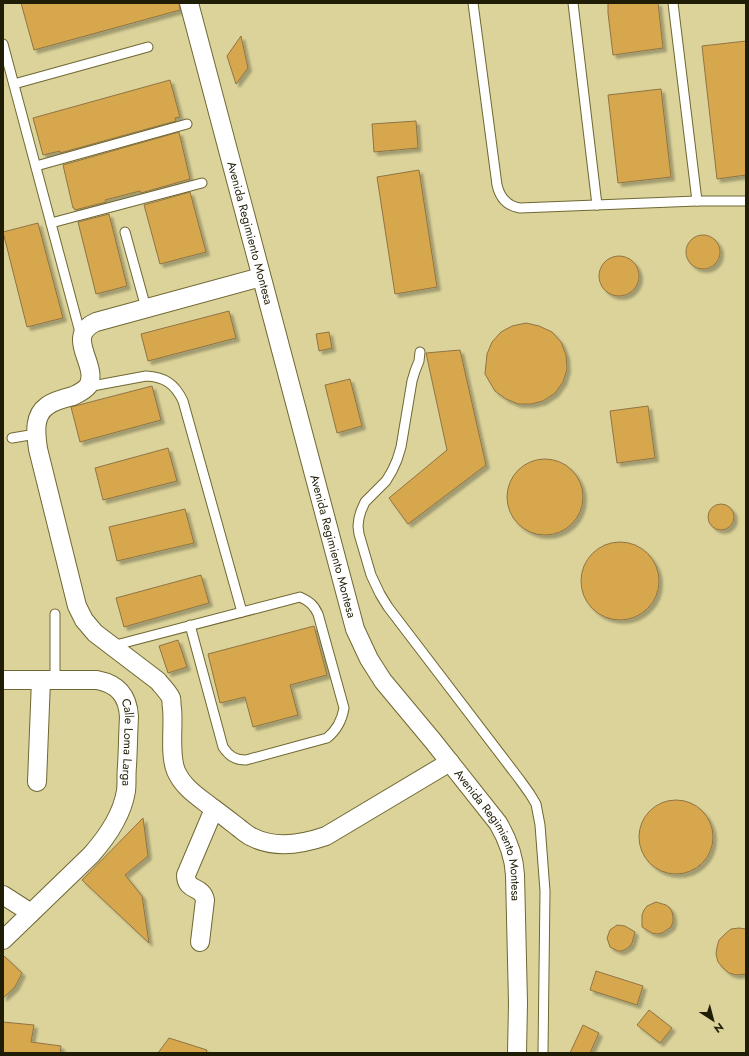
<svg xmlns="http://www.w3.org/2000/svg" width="749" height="1056" viewBox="0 0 749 1056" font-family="Jost,sans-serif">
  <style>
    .building { fill: #d7a74d; stroke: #8f7444; filter: url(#shadow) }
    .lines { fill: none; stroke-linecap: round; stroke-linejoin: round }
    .lane-casing { stroke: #706833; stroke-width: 11 }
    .street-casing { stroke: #706833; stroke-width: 20 }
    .lane { stroke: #fff; stroke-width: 9 }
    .street { stroke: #fff; stroke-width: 18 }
    .labels { text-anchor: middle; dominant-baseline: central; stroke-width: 4; stroke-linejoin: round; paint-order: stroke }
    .street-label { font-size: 12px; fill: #201d07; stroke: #dbd39a }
  </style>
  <defs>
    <filter id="shadow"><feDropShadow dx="3.5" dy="3.5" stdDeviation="1" flood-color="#0004"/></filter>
  </defs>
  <rect width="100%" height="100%" fill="#dbd39a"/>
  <g class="building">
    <polygon points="21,3 179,3 180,10 34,50"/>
    <polygon points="608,3 658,3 663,48 613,55 608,13"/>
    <polygon points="241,36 248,68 236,84 227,56"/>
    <polygon points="746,41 746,175 717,179 702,46"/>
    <polygon points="170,80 180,117 175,118 176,121 60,153 60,151 43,155 33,118"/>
    <polygon points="661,89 671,177 618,183 608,95"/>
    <polygon points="416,121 418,148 374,152 372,124"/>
    <polygon points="179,132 190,179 141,193 140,191 105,200 106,202 75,210 74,208 73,208 63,165"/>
    <polygon points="419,170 437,287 395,294 377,177"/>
    <polygon points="190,192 206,252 160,264 144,205"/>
    <polygon points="109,214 127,286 96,294 78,222"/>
    <polygon points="38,223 63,318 27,327 3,232"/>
    <circle cx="703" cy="252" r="17"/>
    <circle cx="619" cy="276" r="20"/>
    <polygon points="229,311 236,338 148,361 141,334"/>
    <polygon points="526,323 539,326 552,332 561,342 566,355 567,369 563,382 555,393 543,401 531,404 518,404 506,399 495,391 485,374 487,354 492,342 501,332 512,326"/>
    <polygon points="329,332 332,348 319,351 316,334"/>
    <polygon points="460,350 486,465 408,524 389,498 447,450 426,353"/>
    <polygon points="350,379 362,426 337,433 325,385"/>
    <polygon points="152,386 161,420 80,442 71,407"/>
    <polygon points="648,406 655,458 617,463 610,411"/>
    <polygon points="168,448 177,481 103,500 95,468"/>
    <circle cx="545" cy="497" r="38"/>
    <circle cx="721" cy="517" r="13"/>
    <polygon points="185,509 194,543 117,561 109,527"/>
    <circle cx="620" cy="581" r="39"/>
    <polygon points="201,575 209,603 124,627 116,598"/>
    <polygon points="314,626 327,675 290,685 298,715 253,727 245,697 220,703 208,654"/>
    <polygon points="178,640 187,667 168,673 159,646"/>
    <circle cx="676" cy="837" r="37"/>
    <polygon points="143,818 148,856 125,875 142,896 149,943 82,880"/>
    <polygon points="656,902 666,905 670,908 672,912 673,917 673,922 671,927 662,933 657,934 652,933 642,927 642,915 644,910 647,906"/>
    <polygon points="617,925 625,926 635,932 632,943 630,946 626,949 622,951 618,951 610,947 607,938 610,930"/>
    <polygon points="739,928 746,929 746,974 736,975 729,973 723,968 718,962 716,954 717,947 719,940 725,934 731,929"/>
    <polygon points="3,955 22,973 15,987 3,998"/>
    <polygon points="596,971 643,986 637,1005 590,990"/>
    <polygon points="649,1010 672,1028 660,1043 637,1025"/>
    <polygon points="3,1022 34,1025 31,1042 61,1046 60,1053 3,1053"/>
    <polygon points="583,1025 599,1033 590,1053 570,1053"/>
    <polygon points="169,1038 207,1050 206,1053 158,1053"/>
  </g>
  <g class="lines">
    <g class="lane-casing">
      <g id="lane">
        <path d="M473,3L497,185C500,198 507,206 520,208L697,201H746"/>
        <polyline points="573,3 597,205"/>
        <polyline points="673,3 697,201"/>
        <polyline points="3,44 81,336"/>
        <polyline points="14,84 148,47"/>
        <polyline points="36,166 187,124"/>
        <polyline points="51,223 202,183"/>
        <polyline points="125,232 146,308"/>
        <polyline points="420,352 419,361 415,371 412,381 401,447 397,460 392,471 386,481 365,502 361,511 359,518 358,526 359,534 371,575 380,594 388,607 520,780 530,794 536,804 540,825 545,891 543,1053"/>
        <path d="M87,387L146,376C165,377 175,384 183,401L242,612"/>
        <polyline points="12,438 36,434"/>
        <polyline points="55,614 55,680"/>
        <path d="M112,646L300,597C309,601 314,605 318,614L344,708C342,720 337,730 327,738L246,760C235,760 229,756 223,747L190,625"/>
      </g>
    </g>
    <g class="street-casing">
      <g id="street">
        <path id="s1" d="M189,3L355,629L369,659L383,681L433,741L498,823C508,840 514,856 515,875L518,1003L517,1053"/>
        <path d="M261,277L96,322C63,337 100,365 88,386C84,391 79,393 73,396C65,398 53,401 47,406C33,416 36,434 38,449L77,606L84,620L95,633L158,681C162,686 168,692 171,698C172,701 171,705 172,708C174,727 169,754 176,771C183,787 197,796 210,806C220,813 230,821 239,828C243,831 247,835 252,837C275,849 303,844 326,836L450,762"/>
        <path id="s2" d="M3,680H97C118,684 128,696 129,717C128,734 128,750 127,766C126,775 127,783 126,791C122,816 107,837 91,855L3,940"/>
        <polyline points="37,782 41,680"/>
        <polyline points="3,895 31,913"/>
        <path d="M200,942L205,900C202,885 186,892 186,875L214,809"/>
      </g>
    </g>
    <use href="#lane" class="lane"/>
    <use href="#street" class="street"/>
  </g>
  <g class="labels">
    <g class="street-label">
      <text stroke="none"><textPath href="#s1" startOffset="238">Avenida Regimiento Montesa</textPath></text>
      <text stroke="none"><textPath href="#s1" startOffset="562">Avenida Regimiento Montesa</textPath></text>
      <text stroke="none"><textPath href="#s2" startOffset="173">Calle Loma Larga</textPath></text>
      <text stroke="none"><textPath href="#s1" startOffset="897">Avenida Regimiento Montesa</textPath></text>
    </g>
  </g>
  <rect width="749" height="1056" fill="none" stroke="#201d07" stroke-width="8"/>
  <g transform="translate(713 1020) rotate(144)" stroke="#dbd39a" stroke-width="3" paint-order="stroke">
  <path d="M0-3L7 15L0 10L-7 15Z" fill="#201d07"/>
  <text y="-6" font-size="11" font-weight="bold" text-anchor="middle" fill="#201d07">N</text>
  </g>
</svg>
